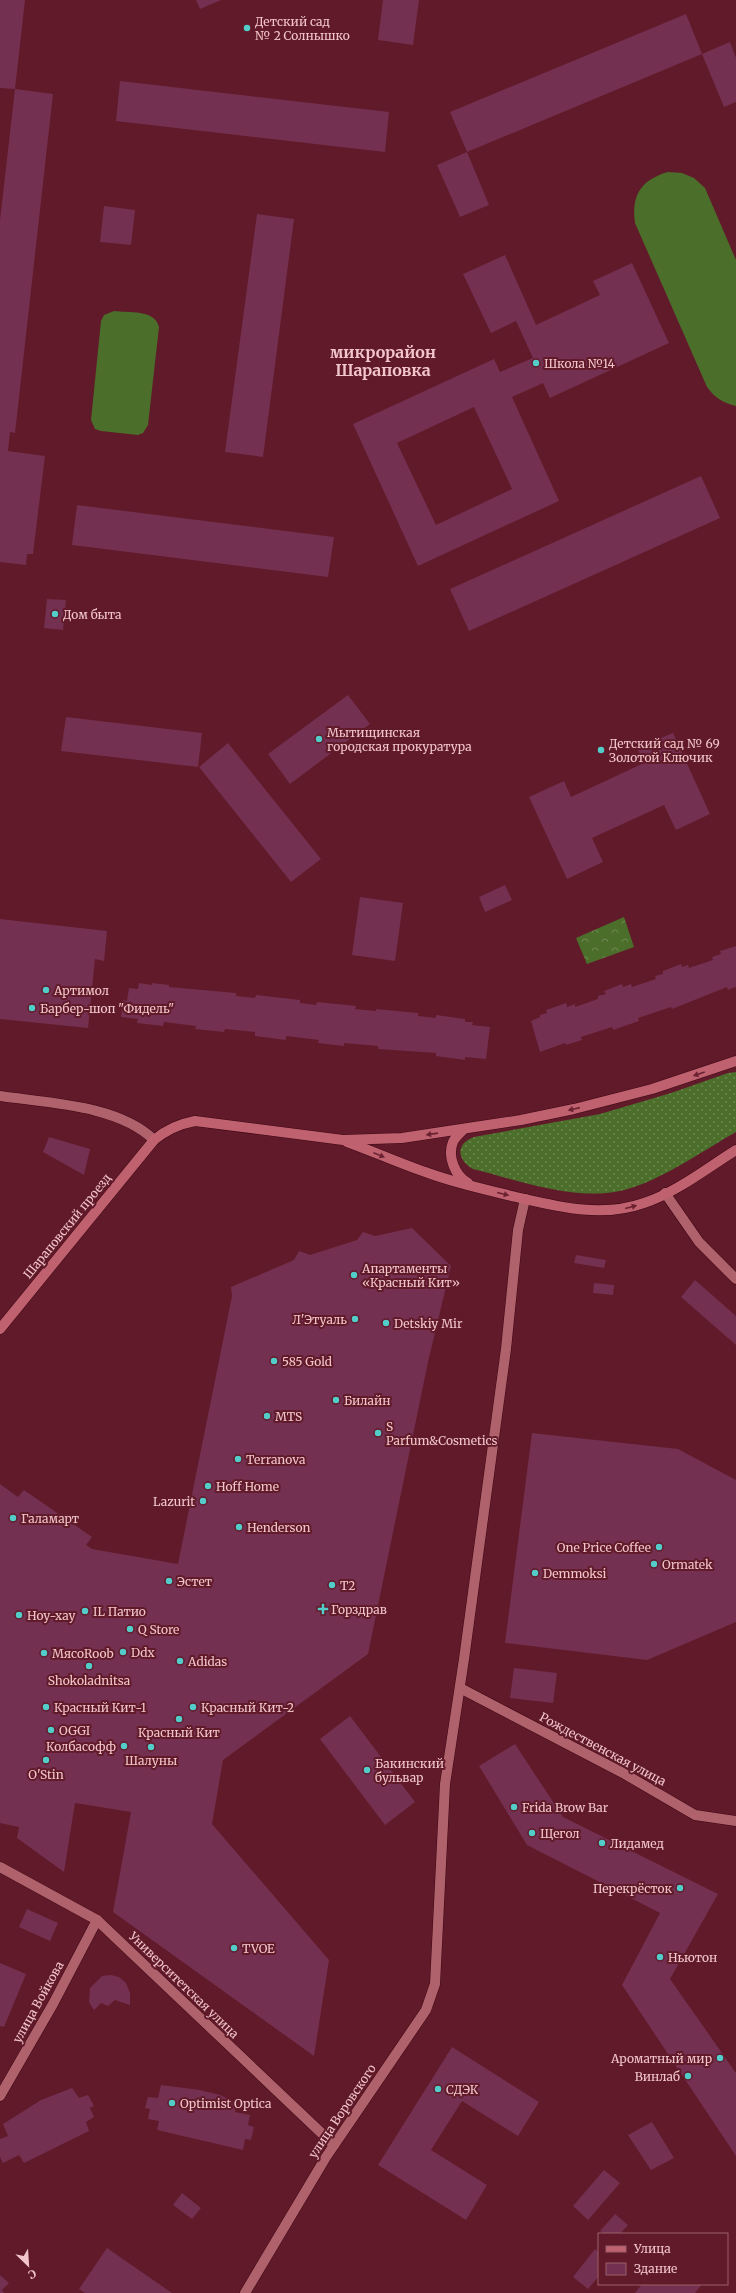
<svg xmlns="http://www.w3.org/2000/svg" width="736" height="2293" viewBox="0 0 736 2293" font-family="Merriweather,serif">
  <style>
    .grass { fill: url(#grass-dots) }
    .park { fill: url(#park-crowns) }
    .pitch { fill: #4b6e2b }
    .building { fill: #733050; fill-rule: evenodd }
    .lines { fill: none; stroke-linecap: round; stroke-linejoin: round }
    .street-casing { stroke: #3d0714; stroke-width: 11 }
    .secondary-casing { stroke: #3d0714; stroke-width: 11 }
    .street { stroke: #b0626c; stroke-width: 10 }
    .secondary { stroke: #bf616f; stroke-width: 10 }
    .oneway { fill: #6a2130 }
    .poi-dot { fill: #53cdc9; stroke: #611a29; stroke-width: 1.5 }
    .labels { text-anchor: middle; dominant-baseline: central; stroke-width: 4; stroke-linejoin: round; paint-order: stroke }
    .poi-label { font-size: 12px; fill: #f1c5c9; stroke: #611a29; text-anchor: start }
    .street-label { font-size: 12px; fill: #f1c5c9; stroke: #611a29 }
    .district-label { font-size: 16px; font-weight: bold; fill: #f1c5c9; stroke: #611a29 }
  </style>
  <defs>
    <pattern id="grass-dots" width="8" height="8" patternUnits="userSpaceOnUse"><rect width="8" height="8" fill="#4b6e2b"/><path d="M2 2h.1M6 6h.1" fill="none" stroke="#6e8852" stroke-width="1.8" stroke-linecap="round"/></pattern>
    <pattern id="park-crowns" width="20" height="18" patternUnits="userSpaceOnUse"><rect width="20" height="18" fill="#4b6e2b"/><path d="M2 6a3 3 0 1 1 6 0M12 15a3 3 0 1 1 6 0" fill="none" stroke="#6e8852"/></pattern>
  </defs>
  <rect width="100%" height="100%" fill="#611a29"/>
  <path class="grass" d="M736,1072V1132C702,1151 652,1187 614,1192C567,1199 517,1180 473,1169C457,1160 455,1144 474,1137L600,1114L671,1093L728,1073Z"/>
  <polygon class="park" points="624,917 634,947 587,964 576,938"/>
  <g class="pitch">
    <path d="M668,172L682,173L694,178L705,188L736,260V406C723,403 715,398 707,387L635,223C631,195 641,180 668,172Z"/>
    <path d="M114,311C128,313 155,309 159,327L148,425L143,433L138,435L101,431L95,429L91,420L101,321L104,315Z"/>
  </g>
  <g class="building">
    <polygon points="0,0 25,0 15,89 53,94 15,433 10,432 8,451 45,456 33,554 27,554 26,565 0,562 0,220 15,89 0,88"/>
    <polygon points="196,0 221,0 200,9"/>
    <polygon points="383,0 419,0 413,45 378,40"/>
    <polygon points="686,14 702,54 467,152 450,112"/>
    <polygon points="730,42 736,58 736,102 724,107 702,54"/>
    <polygon points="120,81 389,112 385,152 116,121"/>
    <polygon points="467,152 489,205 460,217 437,165"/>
    <polygon points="104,206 135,210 131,245 100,242"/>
    <polygon points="257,214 294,219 263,457 225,452"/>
    <path d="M505,255L536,325L600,295L593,281L632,263L669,343L550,398L543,383L512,397L559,501L418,566L353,424L494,359L500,372L533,358L516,321L491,333L463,274ZM474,407L512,489L436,525L397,443Z"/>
    <polygon points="701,476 720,518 469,631 450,589"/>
    <polygon points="77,505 334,537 328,577 72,545"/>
    <polygon points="47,599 66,600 63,630 44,628"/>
    <polygon points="348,695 370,724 290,784 268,754"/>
    <polygon points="66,717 202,733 198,767 61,751"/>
    <polygon points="673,733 710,814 676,830 664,805 592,838 603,862 567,879 529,797 564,781 571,797 644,763 637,748"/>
    <polygon points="228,743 321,859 291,882 199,767"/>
    <polygon points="505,885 512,900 485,912 479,897"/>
    <polygon points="360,897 403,903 395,961 352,955"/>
    <polygon points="0,919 107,931 104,961 95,959 88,1028 0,1019"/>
    <polygon points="736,946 736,987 728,990 727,987 672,1009 671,1007 638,1018 639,1021 613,1030 612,1027 581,1037 582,1040 566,1045 565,1043 540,1052 531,1021 540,1017 540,1015 547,1013 546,1010 566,1003 567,1007 575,1004 575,1007 598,999 598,996 606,994 604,991 622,984 623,987 631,984 632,987 656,979 655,976 663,974 663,971 681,964 682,967 688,965 689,968 713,960 712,957 721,954 720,951"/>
    <polygon points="139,983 152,985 152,983 169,985 169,987 236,993 236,996 255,998 256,995 300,1000 300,1003 316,1005 317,1002 356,1006 355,1009 376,1011 376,1009 418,1013 418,1016 436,1018 436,1015 465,1019 465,1022 473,1022 472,1025 490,1027 486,1059 465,1057 465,1060 436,1056 436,1053 378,1049 378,1046 344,1043 344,1046 318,1043 319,1040 286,1036 286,1040 255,1036 255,1032 225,1029 224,1032 195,1029 196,1026 164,1022 163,1026 137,1023 138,1019 121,1017 123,1000 127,1001 129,988 138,989"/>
    <polygon points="49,1137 90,1149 84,1175 43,1152"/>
    <polygon points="412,1228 451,1266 428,1362 368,1654 223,1760 212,1824 329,1960 314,2056 113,1912 131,1812 75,1803 64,1872 17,1838 19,1827 0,1823 0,1484 18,1497 24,1490 92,1537 86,1545 92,1549 178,1564 232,1296 231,1287 294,1260 299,1251 310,1255 357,1240 363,1232 375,1236"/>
    <polygon points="576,1255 606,1260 604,1268 574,1263"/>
    <polygon points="695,1280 736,1316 736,1345 681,1297"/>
    <polygon points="594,1283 614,1285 613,1295 593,1293"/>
    <polygon points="532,1433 678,1449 736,1480 736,1622 647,1660 505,1643"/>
    <polygon points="514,1668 557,1673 553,1703 510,1698"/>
    <polygon points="350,1716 415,1802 385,1825 320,1739"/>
    <polygon points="515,1744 563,1817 718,1894 670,1979 736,2073 736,2156 622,1985 660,1913 527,1845 479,1766"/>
    <polygon points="27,1909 58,1923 50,1941 19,1927"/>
    <polygon points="0,1963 26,1974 4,2027 0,2026"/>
    <polygon points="111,1975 119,1977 126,1983 130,1993 130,2005 115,2000 108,2006 101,2003 94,2010 89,2002 90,1988 102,1976"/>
    <polygon points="452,2047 539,2102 518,2136 462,2101 431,2150 487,2185 466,2220 378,2165"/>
    <polygon points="161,2085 200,2090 220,2095 236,2103 235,2112 250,2115 248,2125 254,2127 251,2140 245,2139 243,2150 157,2130 159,2121 148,2119 150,2109 145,2108 148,2097 158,2098"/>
    <polygon points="72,2088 79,2098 88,2095 94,2106 90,2108 94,2117 86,2122 89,2131 24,2163 19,2155 3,2163 0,2157 0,2139 8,2136 3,2124 41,2100"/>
    <polygon points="652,2122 674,2158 651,2170 628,2135"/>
    <polygon points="604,2170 620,2183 588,2220 573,2206"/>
    <polygon points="182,2193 201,2208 192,2219 173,2205"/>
    <polygon points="615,2214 628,2225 620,2234 604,2234 600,2231"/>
    <polygon points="107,2248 172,2293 85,2293 79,2289"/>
    <polygon points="595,2249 599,2252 599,2276 588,2289 573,2277"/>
    <polygon points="0,2275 9,2283 2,2290 4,2293 0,2293"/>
    <polygon points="642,2284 702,2284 695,2293 635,2293"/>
  </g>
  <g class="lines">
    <g class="street-casing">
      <g id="street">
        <path d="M0,1096C48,1103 119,1105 154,1140"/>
        <polyline points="665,1193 699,1242 736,1279"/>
        <polyline points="460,1688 623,1773 695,1815 736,1821"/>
        <polyline points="0,1867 97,1920 334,2145"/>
        <polyline points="0,2096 53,2004 97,1920"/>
        <polyline points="245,2293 326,2157 426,2010 435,1984 445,1784 464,1659 506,1349 518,1230 525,1199"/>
      </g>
    </g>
    <g class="secondary-casing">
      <g id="secondary">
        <path d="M463,1130C460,1133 455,1137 453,1142C447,1156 455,1176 468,1183"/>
        <path d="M347,1142C375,1152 403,1165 431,1174C459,1184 488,1190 516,1197C559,1207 602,1218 644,1203C677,1192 707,1168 736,1150"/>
        <path d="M0,1329L154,1140C167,1129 179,1124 195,1121L343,1140L402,1138L521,1120L574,1109L652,1089L736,1061"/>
      </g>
    </g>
    <use href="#street" class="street"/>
    <use href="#secondary" class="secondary"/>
  </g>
  <defs><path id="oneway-solid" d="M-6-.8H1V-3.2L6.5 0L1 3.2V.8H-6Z"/></defs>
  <g class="oneway">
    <use href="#oneway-solid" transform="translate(699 1074) rotate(161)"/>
    <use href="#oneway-solid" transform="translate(574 1109) rotate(167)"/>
    <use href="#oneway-solid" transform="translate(432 1134) rotate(172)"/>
    <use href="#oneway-solid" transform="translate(379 1155) rotate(22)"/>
    <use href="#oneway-solid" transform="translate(503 1194) rotate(14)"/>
    <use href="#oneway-solid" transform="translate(631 1207) rotate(-15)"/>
  </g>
  <g class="poi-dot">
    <circle cx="247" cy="28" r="4"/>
    <circle cx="536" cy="363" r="4"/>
    <circle cx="55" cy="614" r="4"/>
    <circle cx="319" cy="739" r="4"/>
    <circle cx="601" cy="750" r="4"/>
    <circle cx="46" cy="990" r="4"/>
    <circle cx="32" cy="1008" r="4"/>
    <circle cx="354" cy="1275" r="4"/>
    <circle cx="355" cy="1319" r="4"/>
    <circle cx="386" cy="1323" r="4"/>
    <circle cx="274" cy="1361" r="4"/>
    <circle cx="336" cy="1400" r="4"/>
    <circle cx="267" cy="1416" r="4"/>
    <circle cx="378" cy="1433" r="4"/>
    <circle cx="238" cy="1459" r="4"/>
    <circle cx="208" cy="1486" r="4"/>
    <circle cx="203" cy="1501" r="4"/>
    <circle cx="13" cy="1518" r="4"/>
    <circle cx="239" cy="1527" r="4"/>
    <circle cx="659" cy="1547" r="4"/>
    <circle cx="654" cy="1564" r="4"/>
    <circle cx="535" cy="1573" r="4"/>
    <circle cx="169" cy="1581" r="4"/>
    <circle cx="332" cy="1585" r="4"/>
    <path d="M321 1603h4v4h4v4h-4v4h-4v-4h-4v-4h4z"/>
    <circle cx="85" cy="1611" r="4"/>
    <circle cx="19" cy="1615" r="4"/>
    <circle cx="130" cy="1629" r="4"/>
    <circle cx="123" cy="1652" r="4"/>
    <circle cx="44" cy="1653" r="4"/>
    <circle cx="180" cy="1661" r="4"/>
    <circle cx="89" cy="1666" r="4"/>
    <circle cx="46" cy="1707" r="4"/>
    <circle cx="193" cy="1707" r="4"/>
    <circle cx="179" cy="1719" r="4"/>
    <circle cx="51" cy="1730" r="4"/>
    <circle cx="124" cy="1746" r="4"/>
    <circle cx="151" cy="1747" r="4"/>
    <circle cx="46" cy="1760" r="4"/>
    <circle cx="367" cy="1770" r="4"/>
    <circle cx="514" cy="1807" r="4"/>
    <circle cx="532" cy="1833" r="4"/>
    <circle cx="602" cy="1843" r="4"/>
    <circle cx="680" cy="1888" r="4"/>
    <circle cx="234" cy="1948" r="4"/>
    <circle cx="660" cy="1957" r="4"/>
    <circle cx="720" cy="2058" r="4"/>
    <circle cx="688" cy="2076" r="4"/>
    <circle cx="438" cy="2089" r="4"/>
    <circle cx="172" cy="2103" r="4"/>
  </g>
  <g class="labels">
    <g class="poi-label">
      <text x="255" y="21">Детский сад<tspan x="255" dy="14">№ 2 Солнышко</tspan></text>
      <text x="544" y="363">Школа №14</text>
      <text x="63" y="614">Дом быта</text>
      <text x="327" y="732">Мытищинская<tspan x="327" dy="14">городская прокуратура</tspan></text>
      <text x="609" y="743">Детский сад № 69<tspan x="609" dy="14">Золотой Ключик</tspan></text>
      <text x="54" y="990">Артимол</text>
      <text x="40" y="1008">Барбер-шоп "Фидель"</text>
      <text x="362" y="1268">Апартаменты<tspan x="362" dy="14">«Красный Кит»</tspan></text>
      <text x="347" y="1319" text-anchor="end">Л'Этуаль</text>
      <text x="394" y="1323">Detskiy Mir</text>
      <text x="282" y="1361">585 Gold</text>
      <text x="344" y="1400">Билайн</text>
      <text x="275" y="1416">MTS</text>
      <text x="386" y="1426">S<tspan x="386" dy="14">Parfum&amp;Cosmetics</tspan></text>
      <text x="246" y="1459">Terranova</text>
      <text x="216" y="1486">Hoff Home</text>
      <text x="195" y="1501" text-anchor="end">Lazurit</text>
      <text x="21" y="1518">Галамарт</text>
      <text x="247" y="1527">Henderson</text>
      <text x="651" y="1547" text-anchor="end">One Price Coffee</text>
      <text x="662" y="1564">Ormatek</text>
      <text x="543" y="1573">Demmoksi</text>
      <text x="177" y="1581">Эстет</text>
      <text x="340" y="1585">T2</text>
      <text x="331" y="1609">Горздрав</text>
      <text x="93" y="1611">IL Патио</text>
      <text x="27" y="1615">Ноу-хау</text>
      <text x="138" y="1629">Q Store</text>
      <text x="131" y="1652">Ddx</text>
      <text x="52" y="1653">МясоRoob</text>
      <text x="188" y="1661">Adidas</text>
      <text x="89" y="1680" text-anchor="middle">Shokoladnitsa</text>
      <text x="54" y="1707">Красный Кит-1</text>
      <text x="201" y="1707">Красный Кит-2</text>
      <text x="59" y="1730">OGGI</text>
      <text x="179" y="1732" text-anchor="middle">Красный Кит</text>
      <text x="116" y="1746" text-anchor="end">Колбасофф</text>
      <text x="151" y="1760" text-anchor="middle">Шалуны</text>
      <text x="375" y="1763">Бакинский<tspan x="375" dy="14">бульвар</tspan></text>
      <text x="46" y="1774" text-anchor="middle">O'Stin</text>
      <text x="522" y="1807">Frida Brow Bar</text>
      <text x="540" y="1833">Щегол</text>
      <text x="610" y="1843">Лидамед</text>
      <text x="672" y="1888" text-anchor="end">Перекрёсток</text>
      <text x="242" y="1948">TVOE</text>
      <text x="668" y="1957">Ньютон</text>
      <text x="712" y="2058" text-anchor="end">Ароматный мир</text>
      <text x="680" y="2076" text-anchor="end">Винлаб</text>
      <text x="446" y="2089">СДЭК</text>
      <text x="180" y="2103">Optimist Optica</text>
    </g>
    <g class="street-label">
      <text transform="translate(67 1226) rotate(-51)">Шараповский проезд</text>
      <text transform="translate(603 1749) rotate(28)">Рождественская улица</text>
      <text transform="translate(184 1985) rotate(44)">Университетская улица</text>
      <text transform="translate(38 2002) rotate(-61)">улица Войкова</text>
      <text transform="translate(342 2111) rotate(-56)">улица Воровского</text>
    </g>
    <g class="district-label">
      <text x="383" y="352">микрорайон<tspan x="383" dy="18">Шараповка</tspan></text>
    </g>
  </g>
  <rect x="598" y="2233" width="130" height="52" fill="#611a29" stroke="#9b5e69"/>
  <rect x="606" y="2246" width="20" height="6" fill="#bf616f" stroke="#9b5e69"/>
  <text x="634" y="2253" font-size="12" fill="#f1c5c9">Улица</text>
  <rect x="606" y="2263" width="20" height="12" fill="#733050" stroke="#9b5e69"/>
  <text x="634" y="2273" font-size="12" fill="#f1c5c9">Здание</text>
  <g transform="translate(28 2265) rotate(155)" stroke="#611a29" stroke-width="3" paint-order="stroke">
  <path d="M0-3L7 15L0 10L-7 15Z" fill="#f1c5c9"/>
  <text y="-6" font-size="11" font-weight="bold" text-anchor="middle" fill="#f1c5c9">С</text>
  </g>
</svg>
